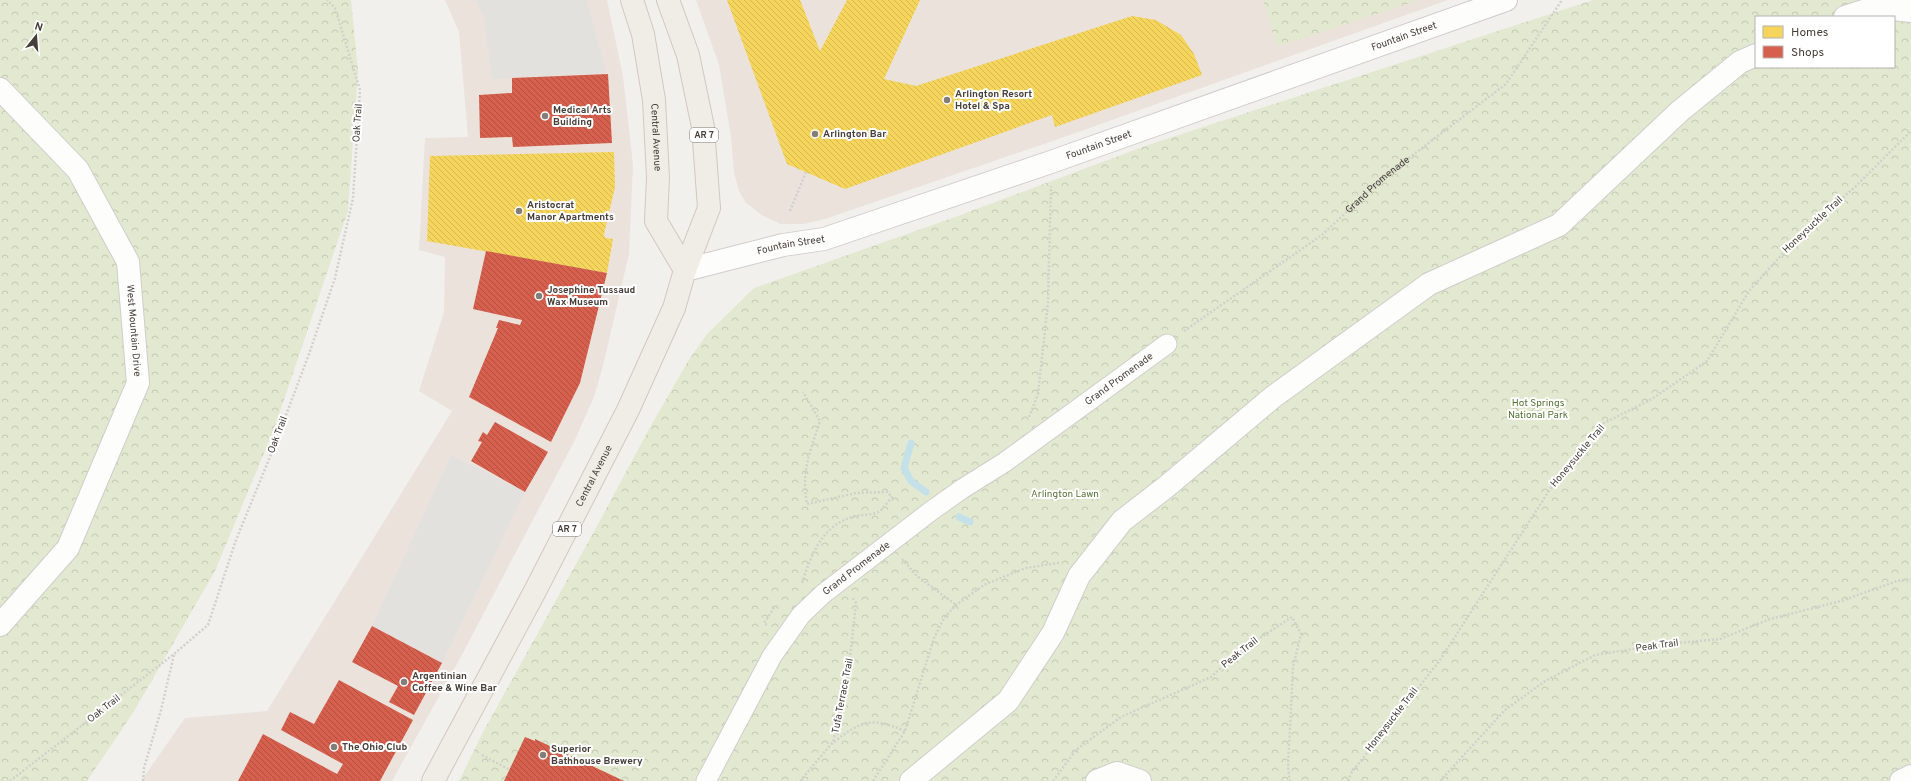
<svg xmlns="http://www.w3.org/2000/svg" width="1911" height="781" viewBox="0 0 1911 781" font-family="Overpass,sans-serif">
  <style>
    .commercial { fill: #ebe2dc }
    .park { fill: url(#park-crowns); fill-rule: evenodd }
    .parking { fill: #e3e1de }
    .homes { fill: url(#homes-back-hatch) }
    .shops { fill: url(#shops-back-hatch) }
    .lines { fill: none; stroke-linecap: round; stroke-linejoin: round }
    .stream { stroke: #c4e1ea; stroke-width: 7 }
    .pedestrian-casing { stroke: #d0cdcb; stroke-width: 21 }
    .minor-casing { stroke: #d0cdcb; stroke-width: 24 }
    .primary-casing { stroke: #d2c8bd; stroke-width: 24 }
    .path { stroke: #d2d0cc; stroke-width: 2.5; stroke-dasharray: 2 2; stroke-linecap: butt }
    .pedestrian { stroke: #fdfdfc; stroke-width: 19 }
    .minor { stroke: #fdfdfc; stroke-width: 22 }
    .primary { stroke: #f0ece6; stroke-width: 22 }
    .poi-dot { fill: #837e79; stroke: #fff; stroke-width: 1.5 }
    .labels { text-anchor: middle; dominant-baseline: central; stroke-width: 4; stroke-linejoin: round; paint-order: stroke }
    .shield { fill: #fff; stroke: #7e7975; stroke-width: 1 }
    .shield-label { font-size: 9px; font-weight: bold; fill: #47403a }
    .street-label { font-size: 10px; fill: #47403a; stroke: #fff }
    .poi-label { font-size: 10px; font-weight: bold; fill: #47403a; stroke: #fff; text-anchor: start }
    .park-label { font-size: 10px; fill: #567334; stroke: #fff }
  </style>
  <defs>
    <pattern id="park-crowns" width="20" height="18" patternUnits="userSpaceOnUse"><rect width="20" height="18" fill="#e3e9d0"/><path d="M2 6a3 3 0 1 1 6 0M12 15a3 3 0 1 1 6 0" fill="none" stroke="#c4c9b3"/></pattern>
    <pattern id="homes-back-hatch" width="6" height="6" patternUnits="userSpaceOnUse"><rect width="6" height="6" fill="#f6d55c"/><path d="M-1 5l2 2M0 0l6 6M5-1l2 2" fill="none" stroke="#d4b851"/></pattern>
    <pattern id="shops-back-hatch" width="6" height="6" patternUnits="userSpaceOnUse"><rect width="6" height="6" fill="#d6604d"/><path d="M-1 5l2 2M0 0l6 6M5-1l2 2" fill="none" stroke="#af5141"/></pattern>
  </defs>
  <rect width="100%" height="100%" fill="#f2f0ed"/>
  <g class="commercial">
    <polygon points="445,0 607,0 623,76 633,165 629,254 603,366 594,397 575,440 456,666 392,781 141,781 185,718 267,711 452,411 419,391 444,312 445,257 419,250 425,138 468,137 459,32"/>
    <polygon points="696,0 1448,0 1070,135 825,219 804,224 781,224 763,216 746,203 739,191 734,173 731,137 719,65"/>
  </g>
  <g class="park">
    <polygon points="0,0 351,0 358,71 348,211 274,429 215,571 133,713 87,781 0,781"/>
    <polygon points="1263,0 1419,0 1277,47"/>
    <path d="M1593,0H1911V781H459L482,734L597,526L649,429L688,361L707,334L754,288L955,217L1148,145ZM1756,17H1894V67H1756Z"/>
  </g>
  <g class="parking">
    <polygon points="475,0 587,0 606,73 492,79 484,18"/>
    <polygon points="451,455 525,492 442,663 372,626"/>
  </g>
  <g class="homes">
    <polygon points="727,0 800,0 820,51 847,0 920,0 884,79 916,86 1132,16 1156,20 1181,35 1194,54 1202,75 1055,127 1052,115 845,189 787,164"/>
    <polygon points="614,152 615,187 604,234 605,238 613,239 607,273 427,241 430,156"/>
  </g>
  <g class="shops">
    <polygon points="608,74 612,143 513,147 512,137 480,138 479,95 512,93 512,78"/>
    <polygon points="486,251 607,273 580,383 551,442 469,397 498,328 496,328 499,320 520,325 522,320 473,309"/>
    <polygon points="495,422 548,452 525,492 471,461 482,442 478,441 483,432 487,435"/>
    <polygon points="372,626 442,663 414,715 389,702 398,686 352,662"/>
    <polygon points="339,680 413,720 380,781 238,781 263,734 337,774 343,764 281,730 290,712 314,724"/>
    <polygon points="525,737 535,741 535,739 624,781 504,781"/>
  </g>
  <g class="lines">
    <g class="stream">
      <polyline points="911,443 904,468 911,481 926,492"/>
      <polyline points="959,517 970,522"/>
    </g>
    <g class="pedestrian-casing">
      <g id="pedestrian">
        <path id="s2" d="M706,781L772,656L801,615L823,594L931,511L962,489L1005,462L1167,344"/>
      </g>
    </g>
    <g class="minor-casing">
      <g id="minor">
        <polyline points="1845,17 1876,7 1911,11"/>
        <path id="s3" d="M0,89L78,170L128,262L138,383L68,548L0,625"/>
        <path id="s4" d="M685,270L783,245L824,239L1051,162L1506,0"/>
        <polyline points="911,781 1008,701 1053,633 1079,576 1122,521 1166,487 1273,397 1429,284 1559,225 1680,111 1740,62 1756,55"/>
        <polyline points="1097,781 1117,773 1140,781"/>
        <polyline points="1901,781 1911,776"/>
      </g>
    </g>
    <g class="primary-casing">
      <g id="primary">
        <path id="s5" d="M632,0L643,34L654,100L658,178L656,221L685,270"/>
        <path id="s6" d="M433,781L534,593L628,410L674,308L685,270L709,208L703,127L688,55L668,0"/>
      </g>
    </g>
    <g class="path">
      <polyline points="790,211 806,172"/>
      <path id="s1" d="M1184,331L1322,235L1384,177L1506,84L1562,0"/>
      <polyline points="1029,417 1038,394 1048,302 1051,186"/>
      <polyline points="902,559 917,576 956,605"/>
      <path d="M802,583C811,555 822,526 852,517C860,514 873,516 880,511C884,508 888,501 892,497L887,492L856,493L807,504C801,471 810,452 820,421L803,392"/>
      <polyline points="767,625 764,623 774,608 779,606"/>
      <path d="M834,742C862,720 872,717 905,731"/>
      <polyline points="482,755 510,770"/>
      <polyline points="10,781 174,654 208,625 236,540 274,447 309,354 335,278 353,198 360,90 335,8 327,0"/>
      <polyline points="143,781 144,768 161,710 174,655"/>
      <polyline points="800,781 833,742 847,684 856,603 852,597"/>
      <polyline points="873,781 905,731 934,638 944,618 956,605 984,585 1026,568 1058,563 1060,564"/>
      <polyline points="1053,781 1076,750 1121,717 1211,677 1237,653 1292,617 1301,634 1293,667 1288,768 1290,781"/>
      <polyline points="1348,781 1352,772 1440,660 1556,480 1602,424 1652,399 1707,361 1749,291 1794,241 1856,186 1911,131"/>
      <polyline points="1440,781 1505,710 1545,681 1595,655 1658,645 1720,639 1770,619 1841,601 1897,581 1911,579"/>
    </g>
    <use href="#pedestrian" class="pedestrian"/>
    <use href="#minor" class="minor"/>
    <use href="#primary" class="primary"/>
  </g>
  <g class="poi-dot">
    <circle cx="947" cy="100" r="4"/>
    <circle cx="545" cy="116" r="4"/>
    <circle cx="815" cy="134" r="4"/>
    <circle cx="519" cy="211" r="4"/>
    <circle cx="539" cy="296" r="4"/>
    <circle cx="404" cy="682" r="4"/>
    <circle cx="334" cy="747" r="4"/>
    <circle cx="543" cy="755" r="4"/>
  </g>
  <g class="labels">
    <g class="shield">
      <rect x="690" y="128" width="28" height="14" rx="3"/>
      <rect x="553" y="522" width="28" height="14" rx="3"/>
    </g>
    <g class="shield-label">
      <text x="704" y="135">AR 7</text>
      <text x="567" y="529">AR 7</text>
    </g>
    <g class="street-label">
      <text stroke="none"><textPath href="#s4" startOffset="757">Fountain Street</textPath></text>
      <text transform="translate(358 123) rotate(-86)">Oak Trail</text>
      <text stroke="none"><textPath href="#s5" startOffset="140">Central Avenue</textPath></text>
      <text stroke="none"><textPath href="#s4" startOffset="433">Fountain Street</textPath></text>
      <text stroke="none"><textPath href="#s1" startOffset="243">Grand Promenade</textPath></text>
      <text transform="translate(1813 225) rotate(-43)">Honeysuckle Trail</text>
      <text stroke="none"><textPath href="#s4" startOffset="109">Fountain Street</textPath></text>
      <text stroke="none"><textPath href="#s3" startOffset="286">West Mountain Drive</textPath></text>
      <text stroke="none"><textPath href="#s2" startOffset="588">Grand Promenade</textPath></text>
      <text transform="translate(278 435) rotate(-69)">Oak Trail</text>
      <text transform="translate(1578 456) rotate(-50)">Honeysuckle Trail</text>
      <text stroke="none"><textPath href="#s6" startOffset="345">Central Avenue</textPath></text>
      <text stroke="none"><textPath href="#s2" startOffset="264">Grand Promenade</textPath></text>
      <text transform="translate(1657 646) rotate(-8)">Peak Trail</text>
      <text transform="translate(1240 653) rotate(-38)">Peak Trail</text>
      <text transform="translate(843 696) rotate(-79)">Tufa Terrace Trail</text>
      <text transform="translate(104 709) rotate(-38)">Oak Trail</text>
      <text transform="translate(1392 720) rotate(-52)">Honeysuckle Trail</text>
    </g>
    <g class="poi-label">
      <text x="955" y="94">Arlington Resort<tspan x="955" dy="12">Hotel &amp; Spa</tspan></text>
      <text x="553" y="110">Medical Arts<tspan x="553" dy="12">Building</tspan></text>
      <text x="823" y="134">Arlington Bar</text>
      <text x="527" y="205">Aristocrat<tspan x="527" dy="12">Manor Apartments</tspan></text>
      <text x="547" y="290">Josephine Tussaud<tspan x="547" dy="12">Wax Museum</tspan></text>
      <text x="412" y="676">Argentinian<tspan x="412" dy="12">Coffee &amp; Wine Bar</tspan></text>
      <text x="342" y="747">The Ohio Club</text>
      <text x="551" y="749">Superior<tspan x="551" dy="12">Bathhouse Brewery</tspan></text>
    </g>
    <g class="park-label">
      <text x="1538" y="403">Hot Springs<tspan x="1538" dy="12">National Park</tspan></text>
      <text x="1065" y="494">Arlington Lawn</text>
    </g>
  </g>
  <rect x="1755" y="16" width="140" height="52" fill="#ffffff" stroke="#b5b3b0"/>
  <rect x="1763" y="26" width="20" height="12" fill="#f6d55c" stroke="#b5b3b0"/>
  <text x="1791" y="36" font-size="12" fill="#47403a">Homes</text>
  <rect x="1763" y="46" width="20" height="12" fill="#d6604d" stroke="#b5b3b0"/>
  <text x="1791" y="56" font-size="12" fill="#47403a">Shops</text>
  <g transform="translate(36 36) rotate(17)" stroke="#ffffff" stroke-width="3" paint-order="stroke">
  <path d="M0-3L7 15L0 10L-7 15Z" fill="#47403a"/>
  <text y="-6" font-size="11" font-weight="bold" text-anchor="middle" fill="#47403a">N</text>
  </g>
</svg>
